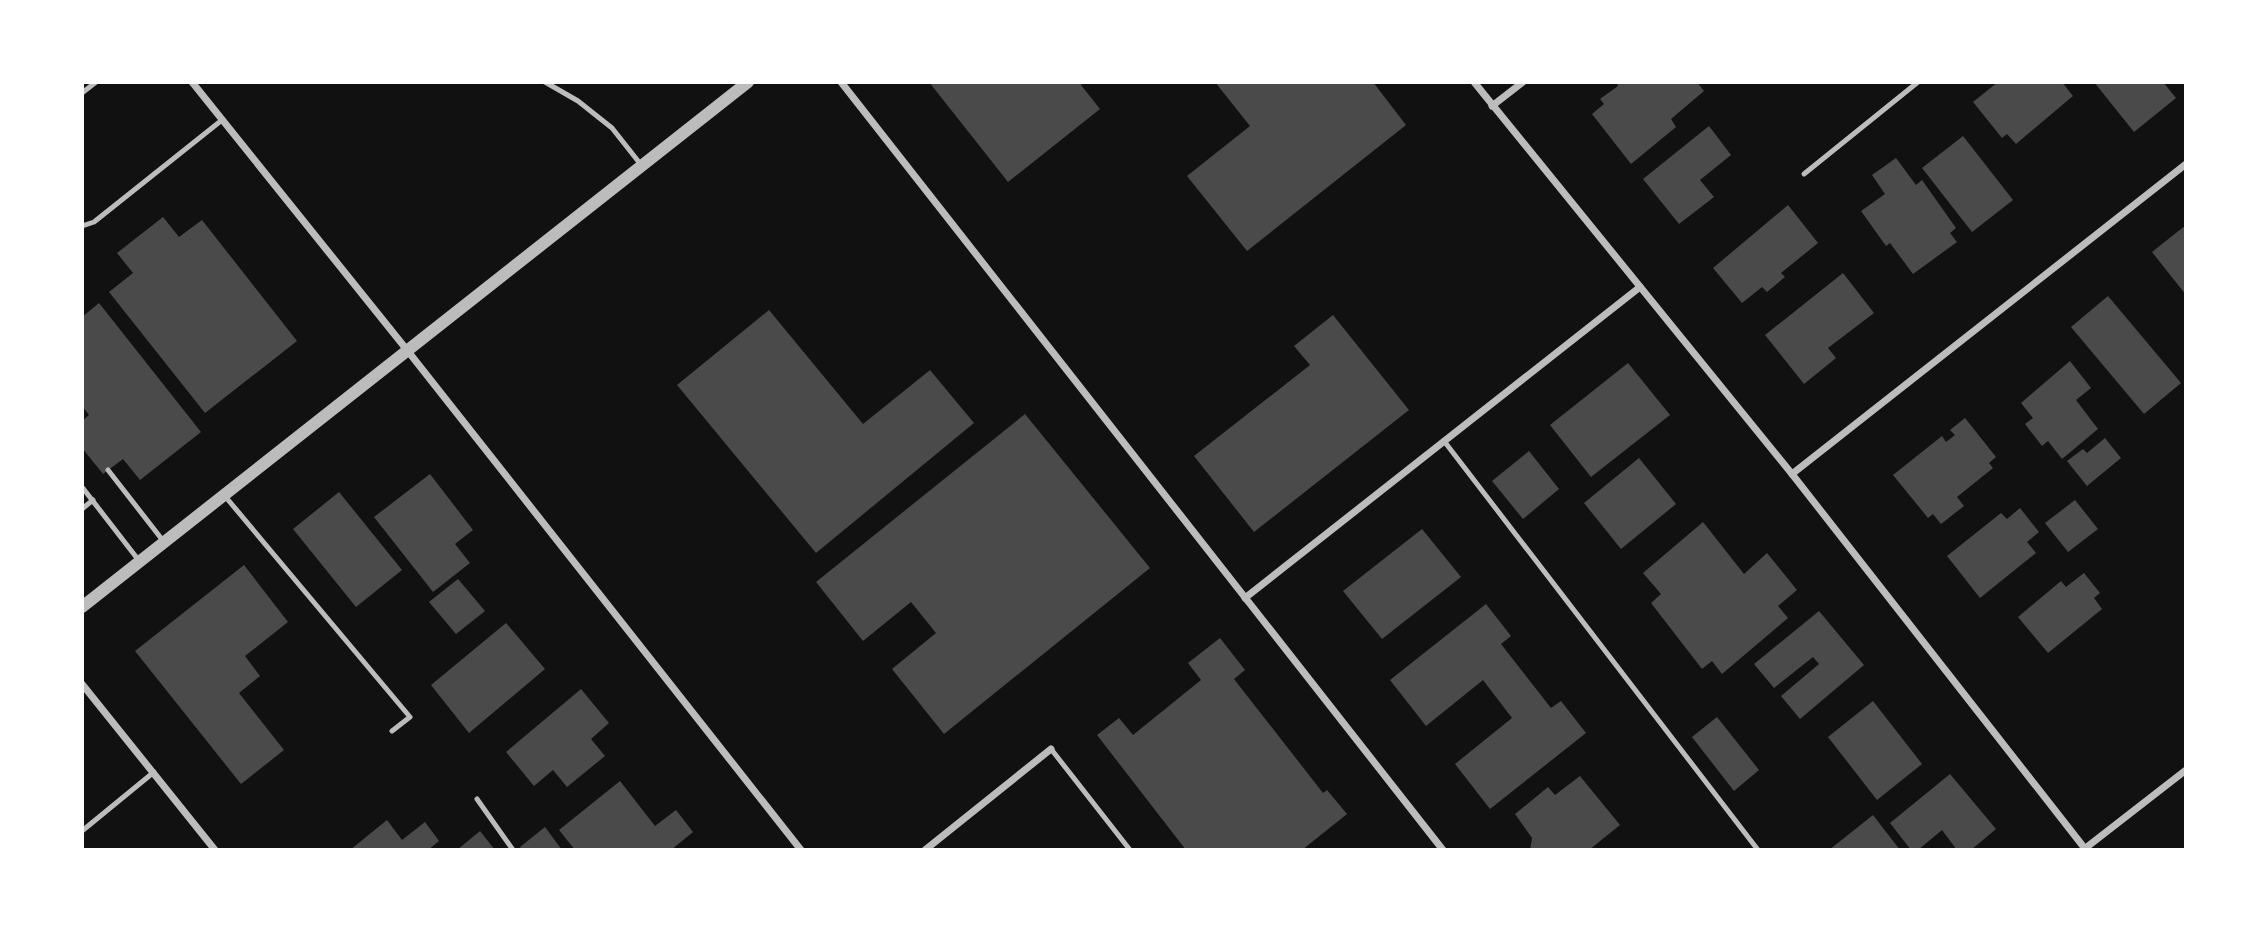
<svg xmlns="http://www.w3.org/2000/svg" width="2268" height="932" viewBox="0 0 2268 932" font-family="'PT Sans',sans-serif">
  <style>
    .building { fill: #4a4a4a }
    .lines { fill: none; stroke-linecap: round; stroke-linejoin: round }
    .service { stroke: #bcbcbc; stroke-width: 5 }
    .minor { stroke: #bcbcbc; stroke-width: 7 }
    .tertiary { stroke: #bcbcbc; stroke-width: 12 }
  </style>
  <rect width="100%" height="100%" fill="#111"/>
  <g class="building">
    <polygon points="929,82 1084,82 1081,85 1100,109 1008,182"/>
    <polygon points="1215,82 1373,82 1406,125 1247,251 1187,176 1250,126"/>
    <polygon points="1616,82 1697,82 1704,91 1671,119 1676,127 1631,164 1592,114 1604,104 1600,99 1618,86"/>
    <polygon points="1998,82 2062,82 2073,96 2016,144 2007,134 2002,138 1973,102"/>
    <polygon points="2094,82 2163,82 2176,98 2134,132"/>
    <polygon points="1709,126 1731,155 1700,180 1714,197 1679,224 1643,179"/>
    <polygon points="1963,136 2013,200 1972,232 1922,168"/>
    <polygon points="1896,158 1916,185 1922,180 1956,228 1950,233 1957,242 1913,274 1890,243 1886,246 1861,211 1885,194 1872,175"/>
    <polygon points="1788,205 1818,243 1781,273 1785,277 1767,292 1762,287 1742,303 1713,268"/>
    <polygon points="163,217 179,237 202,220 297,341 205,413 109,292 133,273 117,253"/>
    <polygon points="2186,225 2186,295 2152,252"/>
    <polygon points="1843,273 1874,313 1828,348 1836,358 1804,384 1765,335"/>
    <polygon points="2108,296 2181,383 2144,414 2071,327"/>
    <polygon points="99,303 201,432 140,480 123,459 103,474 82,448 82,421 89,415 82,406 82,317"/>
    <polygon points="769,310 863,424 930,370 974,423 816,553 677,385"/>
    <polygon points="1333,315 1409,410 1254,532 1194,456 1310,365 1294,346"/>
    <polygon points="2070,361 2091,388 2076,400 2098,429 2062,459 2048,441 2042,446 2025,424 2033,418 2021,403"/>
    <polygon points="1628,363 1670,415 1591,477 1550,425"/>
    <polygon points="1025,414 1150,568 944,734 892,669 936,633 911,602 863,641 816,582"/>
    <polygon points="1965,418 1996,457 1989,463 1993,468 1957,497 1964,506 1941,524 1933,514 1928,518 1893,475 1942,436 1946,442 1955,435 1950,430"/>
    <polygon points="2105,438 2121,458 2087,486 2067,461 2083,449 2087,453"/>
    <polygon points="1529,451 1559,489 1523,519 1492,481"/>
    <polygon points="1639,458 1676,504 1621,549 1584,503"/>
    <polygon points="430,474 473,530 455,544 470,563 433,592 374,517"/>
    <polygon points="339,492 402,570 356,607 293,529"/>
    <polygon points="2075,500 2098,529 2068,552 2045,523"/>
    <polygon points="2020,508 2039,532 2027,542 2036,553 1980,598 1947,556 2001,513 2007,519"/>
    <polygon points="1703,522 1744,574 1767,553 1797,590 1778,606 1788,618 1722,674 1712,661 1702,669 1651,603 1661,594 1643,573"/>
    <polygon points="1422,529 1461,577 1382,639 1343,591"/>
    <polygon points="244,565 288,622 245,656 260,676 239,693 284,750 241,784 135,651"/>
    <polygon points="2084,573 2100,593 2094,598 2102,609 2048,653 2018,617 2061,581 2066,587"/>
    <polygon points="458,579 485,611 456,634 429,602"/>
    <polygon points="1486,604 1511,636 1501,644 1551,708 1561,701 1586,733 1490,809 1455,764 1512,718 1483,680 1426,726 1390,680"/>
    <polygon points="1819,611 1864,665 1800,719 1781,696 1819,664 1813,657 1774,688 1754,664"/>
    <polygon points="506,623 545,669 469,733 431,685"/>
    <polygon points="1220,638 1245,670 1234,679 1323,793 1327,790 1347,814 1302,850 1186,850 1097,735 1119,718 1133,735 1201,680 1188,663"/>
    <polygon points="581,689 609,723 591,739 605,756 567,787 553,770 534,786 506,752"/>
    <polygon points="1873,701 1922,764 1877,800 1828,737"/>
    <polygon points="1717,717 1759,770 1734,791 1692,737"/>
    <polygon points="1950,774 1996,829 1971,850 1957,850 1942,830 1918,850 1911,850 1890,823"/>
    <polygon points="1580,776 1620,825 1589,850 1530,850 1532,838 1515,814 1548,787 1555,795"/>
    <polygon points="620,781 655,826 676,810 693,832 671,850 575,850 559,830"/>
    <polygon points="1873,815 1900,850 1829,850"/>
    <polygon points="387,820 402,840 425,822 439,841 428,850 350,850"/>
    <polygon points="545,827 562,850 522,850 520,847"/>
    <polygon points="480,831 495,850 457,850"/>
  </g>
  <g class="lines">
    <g class="service">
      <polyline points="545,82 578,101 612,128 642,166"/>
      <polyline points="82,93 96,82"/>
      <polyline points="1804,174 1918,82"/>
      <polyline points="82,226 94,222 222,120"/>
      <polyline points="1444,441 1758,850"/>
      <polyline points="108,470 164,542"/>
      <polyline points="82,487 140,562"/>
      <polyline points="224,495 410,717 392,731"/>
      <polyline points="82,509 93,500"/>
      <polyline points="1051,749 1130,850"/>
      <polyline points="477,799 513,850"/>
      <polyline points="82,831 154,772"/>
    </g>
    <g class="minor">
      <polyline points="192,82 407,350 801,850"/>
      <polyline points="841,82 1443,850"/>
      <polyline points="1474,82 1792,474 2086,850"/>
      <polyline points="1492,106 1523,82"/>
      <polyline points="1792,474 2186,164"/>
      <polyline points="1245,598 1640,287"/>
      <polyline points="82,684 215,850"/>
      <polyline points="925,850 1051,749"/>
      <polyline points="2083,850 2186,770"/>
    </g>
    <polyline class="tertiary" points="82,607 748,82"/>
  </g>
  <rect width="2268" height="932" fill="none" stroke="#ffffff" stroke-width="168"/>
</svg>
